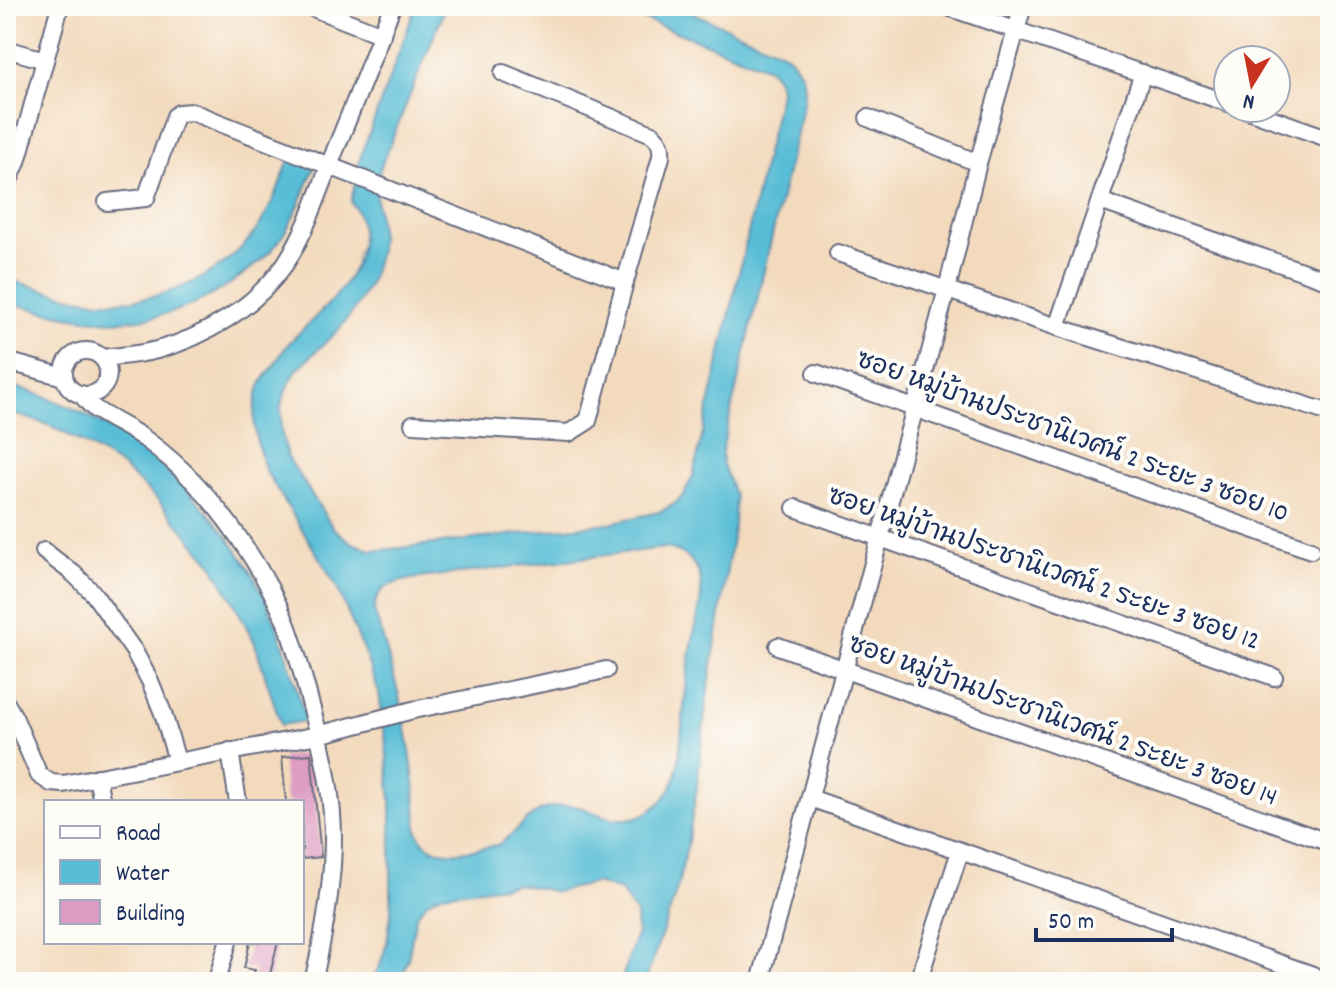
<svg xmlns="http://www.w3.org/2000/svg" width="1336" height="988" viewBox="0 0 1336 988" font-family="Dekko,'Playpen Sans Thai',sans-serif">
  <style>
    .water { fill: #58bdd6; stroke: #3a769a; stroke-width: 2; fill-rule: evenodd }
    .building { fill: #de9bc3 }
    .lines { fill: none; stroke-linecap: round; stroke-linejoin: round }
    .minor-casing { stroke: #676b7f; stroke-width: 20 }
    .minor { stroke: #fff; stroke-width: 16 }
    .labels { text-anchor: middle; dominant-baseline: central; stroke-width: 8; stroke-linejoin: round; paint-order: stroke }
    .street-label { font-size: 26px; fill: #1b2f5e; stroke: #fdfcf7 }
  </style>
  <rect width="100%" height="100%" fill="#fdfcf7"/>
  <filter id="ink" filterUnits="userSpaceOnUse"><feTurbulence type="fractalNoise" baseFrequency=".0125" numOctaves="2"/><feDisplacementMap in="SourceGraphic" scale="16" xChannelSelector="R" yChannelSelector="G"/><feConvolveMatrix kernelMatrix="1 2 1 2 8 2 1 2 1" color-interpolation-filters="sRGB"/></filter>
  <filter id="wash" filterUnits="userSpaceOnUse"><feTurbulence type="fractalNoise" baseFrequency=".006" numOctaves="4" result="noise"/><feDisplacementMap in="SourceGraphic" scale="32" xChannelSelector="R" yChannelSelector="G"/><feGaussianBlur stdDeviation="1.8" result="paint"/><feColorMatrix in="noise" values="0 0 0 0 0 0 0 0 0 0 0 0 0 0 0 0 0 1.4 0 .05"/><feComposite in="paint" operator="in"/></filter>
  <g filter="url(#wash)">
    <rect width="100%" height="100%" fill="#f3dabd"/>
    <g class="water">
      <path d="M416,6H446L380,169L376,196L380,234L379,251L371,280L357,306L340,328L297,370L286,390L281,405V430L287,456L333,528L352,543L371,550H383L610,523L659,512L673,505L683,496L693,476L780,92C780,82 776,74 768,68L610,6H677L785,53C804,70 807,83 802,108L722,450V461L735,498L734,525L706,704L696,793L687,847L676,893L645,982H621L637,932L636,914L621,891L595,883L556,892L519,884L442,894L433,898L427,902L416,916L408,959L400,982H371L380,965L387,942L391,914V803L386,744L379,693L361,644L336,585L267,473C256,445 249,418 259,389C262,381 267,374 272,368C278,359 283,350 290,342C319,311 355,288 361,243C363,228 360,214 351,202L360,158ZM664,548C681,549 695,560 700,577C705,597 694,629 691,650C685,689 682,728 678,767C672,798 646,825 612,818C589,813 578,801 552,807C524,813 519,834 497,845C472,851 423,864 417,827C415,752 398,682 374,611C375,588 391,583 411,579Z"/>
      <path d="M290,157L315,166C304,193 294,221 277,244C263,261 243,275 225,287C148,336 88,323 6,302V279C37,287 69,299 102,301C160,304 223,277 257,229C272,206 281,182 290,157Z"/>
      <path d="M6,384C44,395 84,411 117,433C183,477 243,542 273,616C287,650 296,686 306,721L281,725L254,641L233,601L212,564L157,499L121,466L83,443L49,425L6,411Z"/>
    </g>
    <g id="blocks">
      <g class="building">
        <polygon points="311,754 321,857 302,859 302,802 286,802 282,757"/>
        <polygon points="250,942 278,942 268,982 250,982 255,970 244,968"/>
      </g>
    </g>
  </g>
  <g filter="url(#ink)">
    <use href="#blocks" fill-opacity="0" stroke="#676b7f" stroke-width="2"/>
    <g class="lines">
      <g class="minor-casing">
        <g id="minor">
          <polyline points="308,6 382,35"/>
          <polyline points="945,6 1228,103"/>
          <polyline points="6,49 45,60"/>
          <polyline points="1242,108 1330,139"/>
          <polyline points="868,118 978,163"/>
          <polyline points="6,180 9,180 17,162 60,6"/>
          <polyline points="1100,201 1330,281"/>
          <polyline points="107,202 146,198 175,116 179,113 192,112 625,282"/>
          <polyline points="838,253 1057,327 1330,413"/>
          <polyline points="1057,327 1143,73"/>
          <circle cx="86" cy="373" r="22"/>
          <path d="M102,358C120,356 139,355 157,350C206,337 256,306 285,264C307,230 320,190 334,153C354,104 374,56 392,6"/>
          <polyline points="6,361 64,377"/>
          <polyline points="816,373 1311,550"/>
          <path d="M81,394C86,400 91,407 98,411C113,421 130,428 145,439C163,452 180,467 195,483C230,520 268,577 287,625C299,658 307,691 316,724C325,762 333,799 333,838C333,886 324,935 313,982"/>
          <path d="M413,424L569,433L588,421L625,282L661,157C662,146 660,141 652,134L503,73"/>
          <polyline points="795,508 1274,677"/>
          <polyline points="44,551 74,574 93,593 134,651 150,681 163,713 177,761"/>
          <polyline points="778,646 1330,843"/>
          <polyline points="6,703 14,717 39,775 51,783 63,784 318,735 413,710 606,670"/>
          <polyline points="230,751 238,802"/>
          <polyline points="97,777 102,802"/>
          <polyline points="810,798 1313,975"/>
          <polyline points="218,977 228,942"/>
          <polyline points="760,982 947,289 978,163 1023,6"/>
          <polyline points="918,982 960,851"/>
        </g>
      </g>
      <use href="#minor" class="minor"/>
    </g>
  </g>
  <g class="labels">
    <g class="street-label">
      <text transform="translate(1072 438) rotate(20)">ซอย หมู่บ้านประชานิเวศน์ 2 ระยะ 3 ซอย 10</text>
      <text transform="translate(1043 570) rotate(19)">ซอย หมู่บ้านประชานิเวศน์ 2 ระยะ 3 ซอย 12</text>
      <text transform="translate(1062 722) rotate(20)">ซอย หมู่บ้านประชานิเวศน์ 2 ระยะ 3 ซอย 14</text>
    </g>
  </g>
  <rect width="1336" height="988" fill="none" stroke="#fdfcf7" stroke-width="32"/>
  <rect x="44" y="800" width="260" height="144" fill="#fdfcf7" stroke="#a3aaba" stroke-width="2"/>
  <rect x="60" y="826" width="40" height="12" fill="#ffffff" stroke="#a3aaba" stroke-width="2"/>
  <text x="116" y="840" font-size="24" fill="#1b2f5e">Road</text>
  <rect x="60" y="860" width="40" height="24" fill="#58bdd6" stroke="#a3aaba" stroke-width="2"/>
  <text x="116" y="880" font-size="24" fill="#1b2f5e">Water</text>
  <rect x="60" y="900" width="40" height="24" fill="#de9bc3" stroke="#a3aaba" stroke-width="2"/>
  <text x="116" y="920" font-size="24" fill="#1b2f5e">Building</text>
  <g transform="translate(1252 84) rotate(190)"><circle r="38" fill="#fdfcf7" stroke="#a3aaba" stroke-width="2"/>
  <path d="M0-6L14 30L0 20L-14 30Z" fill="#c8321e"/>
  <text y="-12" font-size="22" font-weight="bold" text-anchor="middle" fill="#1b2f5e">N</text>
  </g>
  <path d="M1036 928v12h136v-12" fill="none" stroke="#1b2f5e" stroke-width="4"/>
  <text x="1048" y="928" font-size="24" fill="#1b2f5e" stroke="#fdfcf7" stroke-width="6" paint-order="stroke">50 m</text>
</svg>
